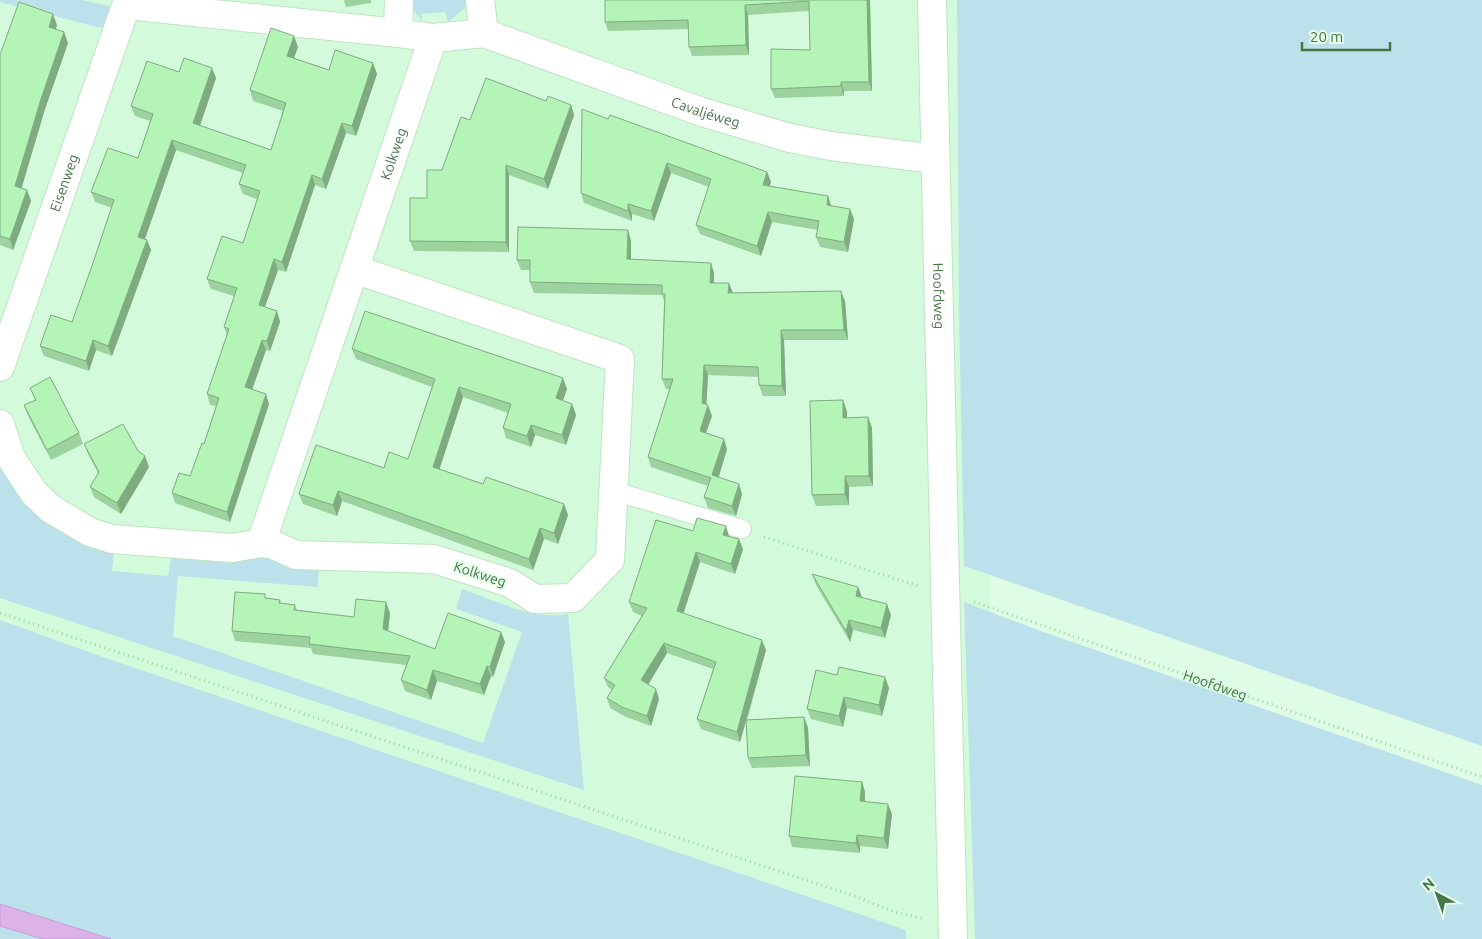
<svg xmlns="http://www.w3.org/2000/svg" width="1482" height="939" viewBox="0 0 1482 939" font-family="Ubuntu,sans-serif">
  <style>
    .residential { fill: #d3fadb }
    .green { fill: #bde1eb }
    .water { fill: #dcb3e7; stroke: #cc98da }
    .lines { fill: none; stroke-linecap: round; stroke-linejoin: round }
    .service-casing { stroke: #bee4c1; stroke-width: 20 }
    .minor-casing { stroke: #bee4c1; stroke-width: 30 }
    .tertiary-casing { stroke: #bee4c1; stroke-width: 30 }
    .path { stroke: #99d99a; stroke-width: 3; stroke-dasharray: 1 4; stroke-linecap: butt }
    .service { stroke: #fff; stroke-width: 18 }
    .minor { stroke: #fff; stroke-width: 28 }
    .tertiary { stroke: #fff; stroke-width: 28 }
    .wall { fill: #9cd29d }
    .shaded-wall { fill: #7fab80 }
    .building { fill: #b5f4b7; stroke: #7fab80 }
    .labels { text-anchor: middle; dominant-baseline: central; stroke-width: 4.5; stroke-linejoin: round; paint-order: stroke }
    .street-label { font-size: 14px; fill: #467546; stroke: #e6ffec }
  </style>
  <rect width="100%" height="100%" fill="#dffde6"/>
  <polygon class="residential" points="0,0 994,0 988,939 880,939 0,645"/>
  <g class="green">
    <polygon points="0,0 82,0 113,7 105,29 0,2"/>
    <polygon points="412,0 468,0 466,7 448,22 445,12 422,14 422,21 413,10"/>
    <polygon points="957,0 1482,0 1482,746 964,566 959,310"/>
    <path d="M0,461L114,553L112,571L168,576L171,556L258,553L319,566L318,587L178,576L173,636L483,743L522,632L456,609L462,589C495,600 533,621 568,614L584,790L0,598Z"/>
    <polygon points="964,602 1038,630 1482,785 1482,939 975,939"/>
    <polygon points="0,620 97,655 906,930 906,939 111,939 0,904"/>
    <polygon points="0,926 43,939 0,939"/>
  </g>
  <polygon class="water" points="0,904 111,939 43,939 0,926"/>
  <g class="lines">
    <g class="service-casing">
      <polyline id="service" points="614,491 742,529"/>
    </g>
    <g class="minor-casing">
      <g id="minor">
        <path id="s2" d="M399,0L398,33L433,38L484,33L702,112L790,138L831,146L935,159"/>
        <polyline points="480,0 484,33"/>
        <polyline points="127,5 398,33"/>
        <path id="s3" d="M354,269L620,359L610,560L573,598L535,599L510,583L434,559L296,555L271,544L261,543L433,38"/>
        <path id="s4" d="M0,367L128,0"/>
        <polyline points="0,424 11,458 34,493 51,509 90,532 112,539 232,548 261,543"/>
      </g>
    </g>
    <g class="tertiary-casing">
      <g id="tertiary">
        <path id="s5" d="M932,0L953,939"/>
      </g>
    </g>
    <g class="path">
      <polyline points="764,537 918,586"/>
      <path id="s1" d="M974,602L1482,777"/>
      <polyline points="0,613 857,897 894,912 925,919"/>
    </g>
    <use href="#service" class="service"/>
    <use href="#minor" class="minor"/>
    <use href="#tertiary" class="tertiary"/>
  </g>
  <g class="wall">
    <polygon points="344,0 371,0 371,3 346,7"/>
    <polygon points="605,0 870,0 872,91 844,91 844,96 775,98 771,89 810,50 809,11 748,15 749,55 692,56 689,47 689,29 608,31 605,22"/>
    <polygon points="57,25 56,29 64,32 68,43 45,109 21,188 27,190 31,201 13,250 0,245 0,55"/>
    <polygon points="298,47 294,58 329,70 373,63 377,74 356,136 346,133 326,189 315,185 286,272 278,270 265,307 277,311 280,322 270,351 266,350 252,390 269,404 230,522 175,503 172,493 190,476 204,444 216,406 210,405 207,394 227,335 224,327 234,296 211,289 207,279 243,243 257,199 243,194 239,184 243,173 176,150 145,239 147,240 151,250 112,356 96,350 89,371 44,356 40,346 72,322 93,263 112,208 95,202 91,192 138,158 150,121 135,116 131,106 179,72 216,78 200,126 271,150 283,111 253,101 250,90"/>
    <polygon points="546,101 571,105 574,115 548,189 509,175 509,252 414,251 410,241 427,198 442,170 470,120"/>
    <polygon points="608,119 767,172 771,182 770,186 828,196 831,206 854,219 848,252 820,247 816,237 818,230 772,222 761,256 700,234 696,225 709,187 671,173 654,221 632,214 632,221 584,203 581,193"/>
    <polygon points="628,230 631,241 631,260 711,263 714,273 714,283 729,283 732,293 845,301 848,340 784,340 786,396 763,396 759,385 759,377 708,375 706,405 712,416 706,433 727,449 719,477 742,494 736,516 708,508 704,497 708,486 651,467 648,457 670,389 666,389 662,379 664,301 662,295 534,293 530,282 530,270 521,270 517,260"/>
    <polygon points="352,349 567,389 562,401 572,404 576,415 566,445 535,435 531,447 506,438 503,428 508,413 463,397 439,469 483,484 564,504 568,515 558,544 544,539 533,570 342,501 337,516 303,504 299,494 384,468 408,459 432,387 356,359"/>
    <polygon points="30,388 79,433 83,444 51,460 28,416 24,405 35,400"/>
    <polygon points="847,411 847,418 868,417 872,428 873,486 849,487 849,505 816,506 812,495"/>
    <polygon points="84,444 138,451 149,467 121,514 94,497 90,487 98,473 88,454"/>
    <polygon points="693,531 729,536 743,549 735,574 700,562 683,614 766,650 747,720 804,717 808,728 810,766 752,768 748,758 746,721 740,742 701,729 697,719 713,669 667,653 648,685 659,699 651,726 626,717 610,708 607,698 612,690 608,687 604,678 642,616 633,612 629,602"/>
    <polygon points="812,574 862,598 891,615 885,638 853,630 850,642 816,585"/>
    <polygon points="267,598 280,600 281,603 295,605 297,610 354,617 390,613 388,631 435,649 501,632 505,642 493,677 491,676 484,695 437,681 431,700 405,691 401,680 406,665 313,654 311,648 235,641 232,631"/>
    <polygon points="816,670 889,688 882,716 847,708 843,727 811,719 807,709"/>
    <polygon points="862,782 865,792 865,802 892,814 888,849 860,846 860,853 792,847 789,836"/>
  </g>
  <g class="shaded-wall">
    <polygon points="867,0 870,0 872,91 869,82"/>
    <polygon points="745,5 748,15 749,55 746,45"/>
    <polygon points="53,14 57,25 53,37 49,27"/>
    <polygon points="64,32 68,43 45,109 19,197 15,186 41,99"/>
    <polygon points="294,36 298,47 291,66 287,56"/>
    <polygon points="373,63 377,74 356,136 352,126"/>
    <polygon points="212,68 216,78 197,134 193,123"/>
    <polygon points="841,82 844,91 844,96 841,86"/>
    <polygon points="571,105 574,115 548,189 544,179"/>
    <polygon points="342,123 346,133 326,189 322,179"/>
    <polygon points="172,140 176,150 142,247 138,237"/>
    <polygon points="667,163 671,173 654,221 651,211"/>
    <polygon points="506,165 509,175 509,252 506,242"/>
    <polygon points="767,172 771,182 766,195 763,185"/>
    <polygon points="312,175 315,185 286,272 282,262"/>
    <polygon points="27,190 31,201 13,250 10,239"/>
    <polygon points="828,196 831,206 827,205"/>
    <polygon points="628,204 632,214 632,221 628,211"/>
    <polygon points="850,209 854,219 848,252 844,242"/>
    <polygon points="768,212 772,222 761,256 757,246"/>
    <polygon points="628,230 631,241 631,270 627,259"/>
    <polygon points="147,240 151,250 112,356 108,346"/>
    <polygon points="274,259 278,270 262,315 259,305"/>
    <polygon points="711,263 714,273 714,293 710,283"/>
    <polygon points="729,283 733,293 728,293"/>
    <polygon points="841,291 845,301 848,340 844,330"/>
    <polygon points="277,311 280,322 270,351 267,341"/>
    <polygon points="781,330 784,340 786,396 782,386"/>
    <polygon points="93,340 96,350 89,371 86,361"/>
    <polygon points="262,340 266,350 249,398 245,387"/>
    <polygon points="704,365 708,375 706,412 708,405 712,416 703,441 700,431 702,403"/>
    <polygon points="563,378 567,389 560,409 556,398"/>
    <polygon points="459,387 463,397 437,477 433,467"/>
    <polygon points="266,394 269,404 230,522 227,512"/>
    <polygon points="843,400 847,411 847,429 843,418"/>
    <polygon points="572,404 576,415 566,445 562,435"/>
    <polygon points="868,417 872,428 873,486 869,476"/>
    <polygon points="531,425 535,435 531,447 527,436"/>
    <polygon points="724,439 727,449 716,485 712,475"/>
    <polygon points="145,456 149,467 121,514 117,503"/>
    <polygon points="845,476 849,487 849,505 845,494"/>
    <polygon points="739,484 742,494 736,516 732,506"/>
    <polygon points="338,491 342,501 337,516 333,505"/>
    <polygon points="564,504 568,515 558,544 554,533"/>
    <polygon points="726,526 729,536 723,535"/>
    <polygon points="540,528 544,539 533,570 529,559"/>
    <polygon points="739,539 743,549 735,574 731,564"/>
    <polygon points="696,552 700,562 681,621 677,611"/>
    <polygon points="858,587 862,597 856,596"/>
    <polygon points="386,602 390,613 387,640 383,629"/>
    <polygon points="887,604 891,615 885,638 881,628"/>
    <polygon points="849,620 853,630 850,642 846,631"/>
    <polygon points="501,632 505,642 493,677 490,667"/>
    <polygon points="762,640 766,650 740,742 737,732"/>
    <polygon points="664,643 667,653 645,690 641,680"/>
    <polygon points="487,666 491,676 484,695 480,684"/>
    <polygon points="433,670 437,681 431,700 427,690"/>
    <polygon points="885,677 889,688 882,716 879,705"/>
    <polygon points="656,689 659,699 651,726 647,716"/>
    <polygon points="844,697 847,708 843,727 839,716"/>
    <polygon points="804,717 808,728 810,766 806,755"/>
    <polygon points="862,782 865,792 864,812 860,801"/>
    <polygon points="888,804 892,814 888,849 884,838"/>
    <polygon points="857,835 860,846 860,853 856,843"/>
  </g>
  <g class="building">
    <polygon points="605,0 867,0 869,82 841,82 841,86 771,89 771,49 810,50 809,1 745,5 746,45 689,47 688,20 605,22"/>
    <polygon points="19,2 53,14 49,27 64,32 41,99 15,186 27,190 10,239 0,236 0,55"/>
    <polygon points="271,28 294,36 287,56 329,70 335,50 373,63 352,126 342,123 322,179 312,175 282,262 274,259 259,305 277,311 267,341 262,340 245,387 266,394 227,512 172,493 179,473 190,476 202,443 204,444 219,398 207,394 229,329 224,327 237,288 207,279 222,236 243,243 260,191 239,184 246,165 172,140 138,237 147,240 108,346 93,340 86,361 40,346 51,315 72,322 93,263 114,200 91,192 108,148 138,158 153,114 131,106 147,61 179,72 184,58 212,68 193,123 271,150 286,103 250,90"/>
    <polygon points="486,78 546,101 548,96 571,105 544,179 506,165 506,242 410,241 410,198 427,198 427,170 442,170 461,117 470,120"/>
    <polygon points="582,109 608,119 610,115 767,172 763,185 828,196 827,205 850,209 844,242 816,237 819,221 768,212 757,246 696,225 711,179 667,163 651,211 628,204 628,211 581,193"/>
    <polygon points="518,227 628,230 627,259 711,263 710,283 729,283 728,293 841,291 844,330 781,330 782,386 759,385 758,367 704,365 702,403 708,405 700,431 724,439 712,475 739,484 732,506 704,497 711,478 648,457 673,379 662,379 665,294 662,294 662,285 530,282 530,260 517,260"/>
    <polygon points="365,311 563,378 556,398 572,404 562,435 531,425 527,436 503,428 511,404 459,387 433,467 483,484 486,477 564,504 554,533 540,528 529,559 338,491 333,505 299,494 316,445 384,468 389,452 408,459 435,379 352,349"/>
    <polygon points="50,377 79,433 47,450 24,405 36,400 30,388"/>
    <polygon points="843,400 843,418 868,417 869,476 845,476 845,494 812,495 810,401"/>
    <polygon points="123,424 138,451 145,456 117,503 90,487 99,472 84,444"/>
    <polygon points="697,518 726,526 723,535 739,539 731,564 696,552 677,611 762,640 737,732 697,719 716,662 664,643 641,680 656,689 647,716 622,707 607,698 615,685 604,678 647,608 629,602 656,520 693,531"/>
    <polygon points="812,574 858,587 856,596 887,604 881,628 849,620 846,631"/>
    <polygon points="235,592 265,594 265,598 280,600 279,603 295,605 294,610 354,617 356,599 386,602 383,629 435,649 448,613 501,632 490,667 487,666 480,684 433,670 427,690 401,680 410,656 309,644 310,637 232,631"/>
    <polygon points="839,667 885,677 879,705 844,697 839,716 807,709 816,670 837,675"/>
    <polygon points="804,717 806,755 748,758 746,720"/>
    <polygon points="795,776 862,782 860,801 888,804 884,838 857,835 856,843 789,836"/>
  </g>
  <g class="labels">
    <g class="street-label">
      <text stroke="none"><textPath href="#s2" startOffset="355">Cavaljéweg</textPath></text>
      <text stroke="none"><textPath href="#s3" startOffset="1269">Kolkweg</textPath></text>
      <text stroke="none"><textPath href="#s4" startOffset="195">Eisenweg</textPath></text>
      <text stroke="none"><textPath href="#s5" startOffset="296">Hoofdweg</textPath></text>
      <text transform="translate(480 574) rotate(18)">Kolkweg</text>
      <text stroke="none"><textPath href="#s1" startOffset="255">Hoofdweg</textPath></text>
    </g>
  </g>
  <g transform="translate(1437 894) rotate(319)" stroke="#e6ffec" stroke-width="4" paint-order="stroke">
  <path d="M0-4L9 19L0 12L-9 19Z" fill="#467546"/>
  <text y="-8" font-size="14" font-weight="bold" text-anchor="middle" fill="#467546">N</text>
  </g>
  <path d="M1302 42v8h88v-8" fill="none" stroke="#467546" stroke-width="2.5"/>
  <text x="1310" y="42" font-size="15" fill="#467546" stroke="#e6ffec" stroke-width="4" paint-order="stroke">20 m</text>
</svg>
